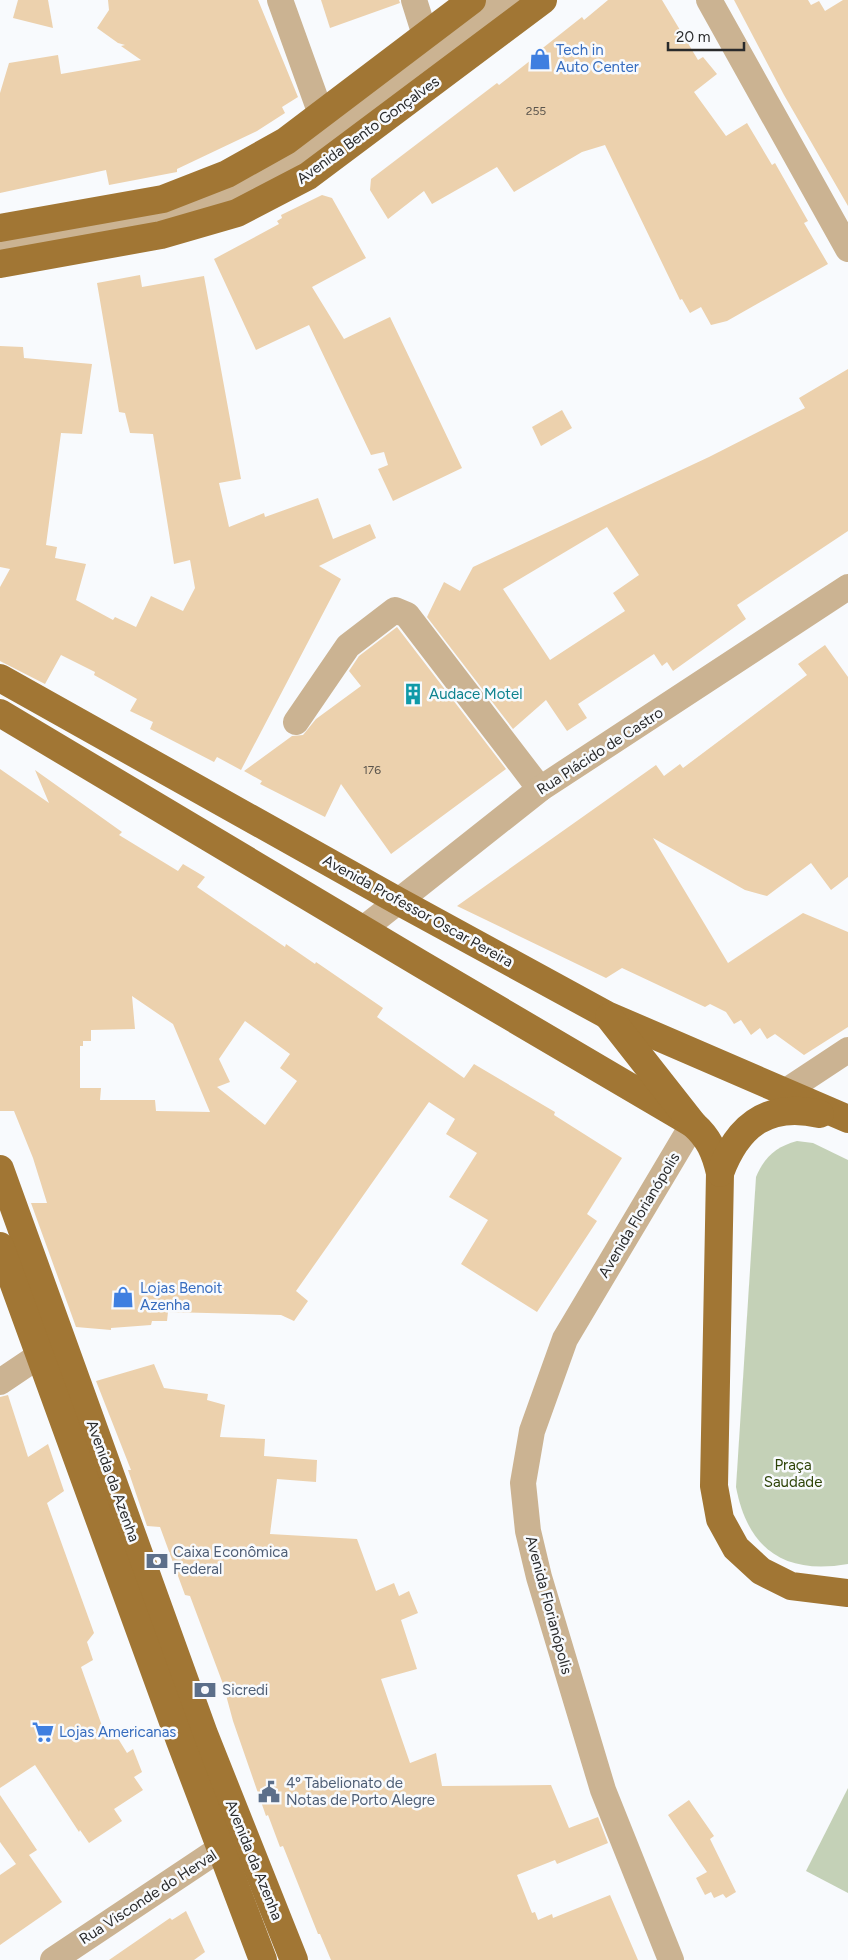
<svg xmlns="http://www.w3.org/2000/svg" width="848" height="1960" viewBox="0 0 848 1960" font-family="Figtree,sans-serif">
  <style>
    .green { fill: #c4d1b7 }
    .building { fill: #ecd1ad; fill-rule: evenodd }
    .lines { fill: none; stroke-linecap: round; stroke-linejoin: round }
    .minor { stroke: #cbb392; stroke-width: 26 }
    .major { stroke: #a17634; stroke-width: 28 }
    .labels { text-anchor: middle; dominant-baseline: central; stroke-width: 5; stroke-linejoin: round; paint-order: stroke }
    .number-label { font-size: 12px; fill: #5a544c }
    .shop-label { font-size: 15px; fill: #366cbe; stroke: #f8fafd; text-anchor: start }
    .street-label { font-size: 15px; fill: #292a2b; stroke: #f8fafd }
    .culture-label { font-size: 15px; fill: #0d838f; stroke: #f8fafd; text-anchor: start }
    .park-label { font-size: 15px; fill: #2e4408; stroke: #f8fafd }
    .service-label { font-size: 15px; fill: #4e5e75; stroke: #f8fafd; text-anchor: start }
  </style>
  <rect width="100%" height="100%" fill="#f8fafd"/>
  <g class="green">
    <path d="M797,1141L813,1143L848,1160V1564C785,1575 748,1550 736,1487L756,1177C765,1156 776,1147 797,1141Z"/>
    <polygon points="848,1788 848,1893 806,1871"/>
  </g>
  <g class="building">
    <polygon points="18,0 48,0 53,28 13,18"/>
    <polygon points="108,0 258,0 298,97 282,107 285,113 257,131 177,169 177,172 109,185 106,170 0,193 0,93 9,63 58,55 61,74 141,60 121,46 125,45 118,43 97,28 109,10"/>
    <polygon points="321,0 399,0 400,3 330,28"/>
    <polygon points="608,0 662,0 698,60 703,57 717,74 694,92 726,136 747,123 772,165 775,163 808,221 804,223 828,264 727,321 711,325 701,307 690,313 682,299 680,300 605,145 582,152 514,192 497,167 432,204 424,191 388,219 370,190 371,179 497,83 499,85 540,53 539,51 582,17 584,20"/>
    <polygon points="734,0 808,0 811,5 819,1 825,11 843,0 848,0 848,206 784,95"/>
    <polygon points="322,195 332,198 366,258 312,287 344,339 390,317 462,468 393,501 378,469 388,465 384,452 371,455 309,325 256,350 214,259 279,224 277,221 282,218 281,215"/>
    <polygon points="140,275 142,287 204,276 241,479 219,483 229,527 264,513 265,517 318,498 333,539 370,524 376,538 319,566 341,579 241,770 217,757 214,762 150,729 153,722 130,711 137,699 94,675 95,672 61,655 45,684 0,661 0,587 10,569 0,567 0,346 23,347 24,358 92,364 82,434 61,433 46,545 57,547 55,558 86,564 76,600 113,620 115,617 136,627 151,596 183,611 195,588 190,560 174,564 153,434 130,433 125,413 119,412 97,283"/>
    <path d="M848,369V531L737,605L746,619L673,671L667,662L662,666L654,654L578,704L587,718L567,731L546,700L513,729L427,617L444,582L460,591L473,567L709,457L805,408L799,398ZM607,527L639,575L613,593L625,611L550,660L503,589Z"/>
    <polygon points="562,410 572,428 541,446 532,427"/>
    <polygon points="397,627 506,769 391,854 341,784 325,817 260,784 262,781 244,771 292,736 303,735 316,719 361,686 349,671 359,656"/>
    <polygon points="825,645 848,677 848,877 831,890 811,863 767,896 763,895 745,890 653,838 728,963 803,913 848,932 848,1027 804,1055 775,1034 767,1039 760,1028 751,1035 741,1020 734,1024 726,1012 710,1004 705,1007 622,968 606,978 457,906 656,765 664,776 680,764 683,768 807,675 798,664"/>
    <path d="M0,769L49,803L35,770L122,832L119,835L178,871L183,864L205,877L197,887L285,947L286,944L315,964L316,962L383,1008L377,1017L464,1078L474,1064L555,1112L554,1115L622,1158L587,1214L597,1221L537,1312L461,1264L488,1220L449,1197L477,1153L446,1134L455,1119L429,1102L296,1291L308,1301L294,1321L281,1315L168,1312L167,1321H152L151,1325L111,1328V1330L76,1327L31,1203H47L33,1158L14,1111H0ZM132,996L173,1024L210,1112L156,1111L155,1100H100L101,1088H80V1046H83V1041H91V1030L135,1029ZM245,1021L290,1054L280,1068L297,1081L265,1125L217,1087L230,1082L219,1059Z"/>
    <polygon points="154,1364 164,1388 208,1394 207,1400 225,1405 220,1437 265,1439 264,1456 317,1460 316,1482 277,1479 270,1534 357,1539 376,1591 394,1583 399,1596 409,1591 418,1613 401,1620 417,1669 381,1679 410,1763 436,1753 442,1786 551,1785 569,1828 598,1817 608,1843 557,1864 555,1860 517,1875 532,1913 535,1912 538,1920 552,1914 553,1918 610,1895 638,1960 331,1960 320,1934 318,1934 283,1846 280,1847 268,1815 266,1816 233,1721 223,1684 190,1596 185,1595 160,1527 147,1526 128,1470 131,1470 96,1381"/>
    <polygon points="8,1395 28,1457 48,1444 64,1491 47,1503 94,1633 87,1642 93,1660 81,1667 106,1737 114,1732 127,1753 133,1749 142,1772 134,1777 143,1790 114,1809 122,1821 89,1843 80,1830 79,1832 35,1765 0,1788 0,1397"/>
    <polygon points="0,1795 37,1850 29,1855 62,1902 0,1945 0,1875 16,1864 0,1842"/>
    <polygon points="689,1800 714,1836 710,1839 736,1892 726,1898 723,1894 714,1898 711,1892 705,1895 696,1878 707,1872 668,1815"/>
    <polygon points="186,1911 205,1952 194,1960 109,1960 170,1918 172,1920"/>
  </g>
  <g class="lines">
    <g class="minor">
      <polyline points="280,0 321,114"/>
      <polyline points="414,0 425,35"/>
      <polyline points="709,0 848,249"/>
      <polyline points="0,246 164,216 231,193 297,158 507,0"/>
      <polyline points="296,722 348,646 395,610 407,615 540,789"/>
      <polyline points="362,930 540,789 848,587"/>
      <polyline points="786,1091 848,1050"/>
      <polyline points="0,1382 40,1355"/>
      <polyline points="53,1960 239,1836"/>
      <polyline points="671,1960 603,1790 539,1577 528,1531 523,1483 532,1431 565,1339 693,1124"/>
    </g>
    <g class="major">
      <polyline points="0,228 163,199 227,174 286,141 472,0"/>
      <polyline points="0,264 161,235 237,213 308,176 543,0"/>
      <polyline points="0,678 398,901 607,1015 848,1119"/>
      <polyline points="0,713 421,964 693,1124"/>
      <path d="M609,1017L693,1124C709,1138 715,1152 720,1173L714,1486L720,1519L736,1548L761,1571L791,1586L848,1593"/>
      <polyline points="0,1169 204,1734 294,1960"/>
      <path d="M720,1173C738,1125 768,1102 820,1114"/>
      <polyline points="0,1246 180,1741 263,1960"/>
    </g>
  </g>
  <defs>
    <g id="shop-bare" transform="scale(1.725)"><path d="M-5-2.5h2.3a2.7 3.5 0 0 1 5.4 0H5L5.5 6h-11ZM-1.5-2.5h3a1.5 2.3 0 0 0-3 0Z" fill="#3f7fe0" stroke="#f8fafd" stroke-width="2.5" paint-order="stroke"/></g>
    <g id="building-bare" transform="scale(1.725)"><path d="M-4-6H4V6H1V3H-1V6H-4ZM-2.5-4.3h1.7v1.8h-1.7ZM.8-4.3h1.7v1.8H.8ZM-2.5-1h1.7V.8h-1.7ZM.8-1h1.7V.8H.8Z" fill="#0f9aa8" stroke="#f8fafd" stroke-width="2.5" paint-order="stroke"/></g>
    <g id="bank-bare" transform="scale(1.725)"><path d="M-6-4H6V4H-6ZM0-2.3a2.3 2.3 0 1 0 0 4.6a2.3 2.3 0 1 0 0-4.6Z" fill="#5c6f8a" stroke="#f8fafd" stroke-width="2.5" paint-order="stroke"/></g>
    <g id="supermarket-bare" transform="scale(1.725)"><path d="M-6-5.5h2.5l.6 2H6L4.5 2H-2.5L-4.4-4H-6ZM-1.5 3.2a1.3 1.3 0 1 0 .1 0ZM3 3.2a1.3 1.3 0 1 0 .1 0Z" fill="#3f7fe0" stroke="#f8fafd" stroke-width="2.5" paint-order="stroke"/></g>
    <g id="civic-bare" transform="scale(1.725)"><path d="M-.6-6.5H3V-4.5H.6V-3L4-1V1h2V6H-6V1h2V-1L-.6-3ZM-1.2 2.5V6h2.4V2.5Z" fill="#5c6f8a" stroke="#f8fafd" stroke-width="2.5" paint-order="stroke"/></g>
  </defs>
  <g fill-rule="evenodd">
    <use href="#shop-bare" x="540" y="59"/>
    <use href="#building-bare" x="413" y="694"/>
    <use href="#shop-bare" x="123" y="1297"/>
    <use href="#bank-bare" x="157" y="1561"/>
    <use href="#bank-bare" x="205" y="1690"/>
    <use href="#supermarket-bare" x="43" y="1732"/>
    <use href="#civic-bare" x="269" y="1792"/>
  </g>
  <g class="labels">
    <g class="number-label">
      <text x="536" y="111">255</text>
      <text x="372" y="770">176</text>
    </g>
    <g class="shop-label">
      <text x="556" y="50">Tech in<tspan x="556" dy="17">Auto Center</tspan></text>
      <text x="140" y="1288">Lojas Benoit<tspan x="140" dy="17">Azenha</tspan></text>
      <text x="59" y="1732">Lojas Americanas</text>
    </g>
    <g class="street-label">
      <text transform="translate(368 130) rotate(-36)">Avenida Bento Gonçalves</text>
      <text transform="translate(600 751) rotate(-33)">Rua Plácido de Castro</text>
      <text transform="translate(418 911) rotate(29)">Avenida Professor Oscar Pereira</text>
      <text transform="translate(639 1215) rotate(-59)">Avenida Florianópolis</text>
      <text transform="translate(113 1481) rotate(70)">Avenida da Azenha</text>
      <text transform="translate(549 1605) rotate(75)">Avenida Florianópolis</text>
      <text transform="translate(254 1860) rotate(68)">Avenida da Azenha</text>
      <text transform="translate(148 1897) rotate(-33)">Rua Visconde do Herval</text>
    </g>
    <g class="culture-label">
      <text x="429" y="694">Audace Motel</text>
    </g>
    <g class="park-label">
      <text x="793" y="1465">Praça<tspan x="793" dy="17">Saudade</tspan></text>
    </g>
    <g class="service-label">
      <text x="173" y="1552">Caixa Econômica<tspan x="173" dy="17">Federal</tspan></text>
      <text x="222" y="1690">Sicredi</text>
      <text x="286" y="1783">4º Tabelionato de<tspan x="286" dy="17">Notas de Porto Alegre</tspan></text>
    </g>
  </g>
  <path d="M668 42v8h76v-8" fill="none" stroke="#292a2b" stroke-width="2.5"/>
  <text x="676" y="42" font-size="15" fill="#292a2b" stroke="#f8fafd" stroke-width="4" paint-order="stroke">20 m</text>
</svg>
